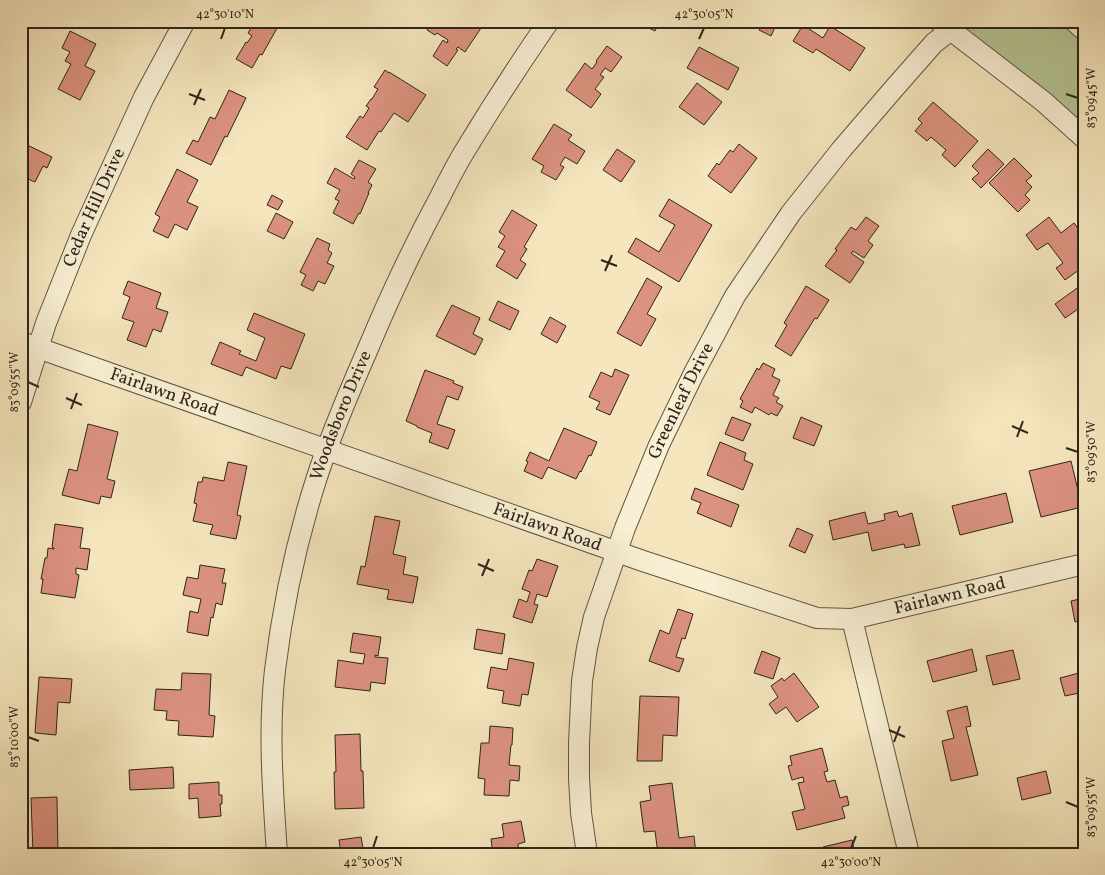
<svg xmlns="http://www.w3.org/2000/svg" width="1105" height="875" viewBox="0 0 1105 875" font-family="Vollkorn,serif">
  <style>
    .green { fill: #b6c695; stroke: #727658 }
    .building { fill: #dc9280; stroke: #2d251a }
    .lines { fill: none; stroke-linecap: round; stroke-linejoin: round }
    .street-casing { stroke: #5f5543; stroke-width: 22 }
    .street { stroke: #f8efd4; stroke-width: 20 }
    .ticks { fill: none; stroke: #2d251a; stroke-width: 2 }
    .labels { text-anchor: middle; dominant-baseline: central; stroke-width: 4.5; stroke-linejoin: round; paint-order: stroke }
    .street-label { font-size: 18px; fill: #2d251a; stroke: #f8efd4 }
    .neatline { fill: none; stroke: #2d251a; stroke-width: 2 }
    .ticks-label { font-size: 12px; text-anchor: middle; fill: #2d251a }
  </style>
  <rect width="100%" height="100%" fill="#f5e6bd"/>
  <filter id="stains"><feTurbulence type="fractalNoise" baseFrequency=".004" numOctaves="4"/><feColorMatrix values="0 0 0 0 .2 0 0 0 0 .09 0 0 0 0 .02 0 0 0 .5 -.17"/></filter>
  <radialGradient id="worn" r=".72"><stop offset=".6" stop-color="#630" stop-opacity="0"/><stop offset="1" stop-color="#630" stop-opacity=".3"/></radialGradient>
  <path class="green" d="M968,21H1061L1082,38L1084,41V124L1038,84L970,34C967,30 966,27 968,21Z"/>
  <g class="building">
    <polygon points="255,21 281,21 262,55 260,54 252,68 236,59 246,42 247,43 252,36 248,33"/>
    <polygon points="428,21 474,21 473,23 481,28 465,52 458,47 456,49 458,50 447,66 433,56 443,40 447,43 448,40 437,33 435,35 427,30 429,27 425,25"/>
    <polygon points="634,21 660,21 655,31"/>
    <polygon points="750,21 778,21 771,36 759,30 761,27"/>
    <polygon points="803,25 823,38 830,26 865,48 850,71 816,49 813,53 793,41"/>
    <polygon points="70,31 96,44 85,66 95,71 80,100 58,89 71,64 65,61 70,52 62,48"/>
    <polygon points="607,46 622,57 611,72 605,68 600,75 604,77 595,89 601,94 591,108 566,90 585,63 592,69 597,62 596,61"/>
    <polygon points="699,47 739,68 728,90 687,68"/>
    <polygon points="385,70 389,73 389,72 426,95 408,122 394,113 381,132 379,131 367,150 346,137 360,116 363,118 369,108 366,106 371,99 372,99 378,89 374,87"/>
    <polygon points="697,83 722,102 704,125 679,107"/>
    <polygon points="229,90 246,98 227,137 225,136 211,165 186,153 193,140 198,142 210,117 215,119"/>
    <polygon points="933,102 978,141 955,167 942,155 946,150 931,137 927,141 915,131 922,123 918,119"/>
    <polygon points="554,124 572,135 568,140 585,151 577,164 565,157 560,165 564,167 556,180 541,172 544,166 532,159"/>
    <polygon points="21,142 52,157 47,168 43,166 35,182 21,176"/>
    <polygon points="739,144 757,158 731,193 708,176 717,163 719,165 730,150 733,152"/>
    <polygon points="617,149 635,161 621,182 603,170"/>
    <polygon points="988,149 1004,164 981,188 972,179 979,173 972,166"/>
    <polygon points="1014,158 1032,176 1026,181 1032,187 1025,195 1030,200 1018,212 989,183"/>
    <polygon points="359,160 376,169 368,182 372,185 368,193 369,193 360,214 359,213 353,224 333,213 339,201 335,199 340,190 327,183 335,168 354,179 355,177 351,174"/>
    <polygon points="177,169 198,180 187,202 198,207 187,230 175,224 168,238 153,231 160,217 155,214"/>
    <polygon points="272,195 283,201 278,210 267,205"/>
    <polygon points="669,199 712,225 679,282 628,252 636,238 659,252 675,225 659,216"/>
    <polygon points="512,210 537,225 524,247 527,249 520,260 526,264 517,279 496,266 505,251 498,247 505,236 499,232"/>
    <polygon points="276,213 293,222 284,239 267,231"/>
    <polygon points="866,217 879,226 868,241 873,245 864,258 853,251 851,253 864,262 850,283 825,266 837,250 835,249 851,227 856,230"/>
    <polygon points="1049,217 1061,233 1074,223 1084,237 1081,240 1084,244 1084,259 1080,262 1083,267 1065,280 1056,268 1063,263 1048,243 1037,250 1026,235"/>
    <polygon points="317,238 330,244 328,250 332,253 327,263 334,266 325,284 318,281 313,291 301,285 306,275 300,272"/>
    <polygon points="647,278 662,287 647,314 656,319 641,346 617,333"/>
    <polygon points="128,281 161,293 156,308 168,312 161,332 153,329 146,347 127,340 134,322 122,318 130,297 123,294"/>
    <polygon points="806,286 829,300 817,319 815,318 791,356 775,346 787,325 784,323"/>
    <polygon points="1080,286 1084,291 1084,305 1065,318 1055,304"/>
    <polygon points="498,301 519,311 510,330 489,320"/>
    <polygon points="452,305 480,318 473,334 483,339 475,355 436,336"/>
    <polygon points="254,313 305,334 291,369 281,366 276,379 246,367 242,376 211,364 220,342 241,351 239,354 256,361 265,338 247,330"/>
    <polygon points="550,317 566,326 557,343 541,334"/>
    <polygon points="763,363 775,369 772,376 780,380 773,395 779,398 776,402 783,406 777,416 771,413 769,415 755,407 752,413 740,407 743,401 740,399 757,368 759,370"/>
    <polygon points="615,369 629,375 610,415 596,409 600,402 589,397 601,372 612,377"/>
    <polygon points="425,370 454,381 453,383 463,387 458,400 447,396 437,424 455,430 448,449 429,442 432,433 417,427 417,426 406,421"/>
    <polygon points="732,417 751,424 743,441 725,434"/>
    <polygon points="801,417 822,426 814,446 793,438"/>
    <polygon points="88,424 118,432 107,479 115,481 111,498 101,496 99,504 62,495 69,469 77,471"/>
    <polygon points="564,428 597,442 591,456 589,455 581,472 580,471 576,479 548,467 542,479 524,471 528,462 526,461 530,452 549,461"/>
    <polygon points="720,442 746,453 744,460 753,464 743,490 707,475"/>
    <polygon points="1071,461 1082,507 1041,517 1029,471"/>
    <polygon points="228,462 247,466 237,515 241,516 236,539 210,534 213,525 193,521 197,504 194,503 198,482 202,482 203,477 224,481"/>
    <polygon points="695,488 739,505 731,527 697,513 701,503 691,499"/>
    <polygon points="1006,493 1013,522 960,535 952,506"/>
    <polygon points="897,511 899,517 912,513 920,545 905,548 904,544 872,551 868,532 833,540 829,521 865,512 868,524 885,520 884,514"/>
    <polygon points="375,516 400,521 393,554 406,557 403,574 418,577 413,603 387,599 389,590 357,584 361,566 365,567"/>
    <polygon points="55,524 83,528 80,548 90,549 87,570 76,568 76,574 79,575 75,598 41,593 43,579 41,579 45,558 47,558 48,548 54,549 54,548 52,547"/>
    <polygon points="797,528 813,535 805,553 789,546"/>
    <polygon points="537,559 558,566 547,597 537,594 534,604 538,605 532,623 513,617 519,599 527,602 530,592 522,589 529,570 532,571"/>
    <polygon points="200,565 225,569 222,583 226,583 222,605 216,603 213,618 211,617 208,636 187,632 190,611 198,613 201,599 183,595 187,577 198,579"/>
    <polygon points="1084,598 1084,620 1075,622 1071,601"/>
    <polygon points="678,609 693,614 685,639 682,638 676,657 684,659 679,672 649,661 660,630 669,634"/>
    <polygon points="477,629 505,634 502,654 474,649"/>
    <polygon points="353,633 381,637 378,656 375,655 375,657 388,658 385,684 371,682 370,691 335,687 338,660 363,664 365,654 350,652"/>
    <polygon points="972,649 977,671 933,682 927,661"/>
    <polygon points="1013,650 1020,679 993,685 986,656"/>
    <polygon points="762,651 780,658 773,679 754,673"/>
    <polygon points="509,658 534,663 528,695 522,694 520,706 502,703 504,691 487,688 491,667 507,670"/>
    <polygon points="182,673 211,674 209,715 215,716 213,737 178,735 179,721 166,720 167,711 154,710 156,689 181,690"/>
    <polygon points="794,673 819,707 797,722 786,707 776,714 769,704 778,697 771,686 782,678 784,681"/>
    <polygon points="1079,673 1084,692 1065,696 1060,678"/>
    <polygon points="39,677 72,679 70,703 58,702 56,735 35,733"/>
    <polygon points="640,696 679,697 677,736 663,735 662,761 637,761"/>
    <polygon points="967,706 971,726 966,727 978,775 951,781 942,741 954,738 947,711"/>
    <polygon points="490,726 513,728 512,745 511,745 509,765 520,766 519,781 510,780 509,796 484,795 485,779 478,778 481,743 489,743"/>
    <polygon points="360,734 361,771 363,771 364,808 335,809 334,772 336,772 335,735"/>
    <polygon points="1084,744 1084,755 1081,755 1079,745"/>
    <polygon points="822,748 828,771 824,772 827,782 835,780 840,798 847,796 849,805 842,807 845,818 797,830 792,812 805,809 798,783 804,782 803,777 792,780 788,766 792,765 790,756"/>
    <polygon points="173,767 174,788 130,790 129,770"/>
    <polygon points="1046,771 1051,793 1022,800 1017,778"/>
    <polygon points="219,782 219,795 222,795 222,804 220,804 221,816 199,818 198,798 189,799 189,784"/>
    <polygon points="672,783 679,838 694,836 696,854 658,854 655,831 644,832 640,802 651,800 649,786"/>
    <polygon points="57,797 58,854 33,854 31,798"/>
    <polygon points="521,821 525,842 518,844 519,854 493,854 491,839 504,837 502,824"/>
    <polygon points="361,837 364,854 341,854 339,840"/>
    <polygon points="852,840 855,854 824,854 823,847"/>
    <polygon points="1036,848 1038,854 1012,854"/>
  </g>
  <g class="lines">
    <g class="street-casing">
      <g id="street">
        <polyline points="939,21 1044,102 1084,138"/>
        <polyline points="1074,21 1084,30"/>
        <path id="s1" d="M21,342L643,561L817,618L852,619L1084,564"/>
        <path id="s2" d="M21,402L46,323L81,235L144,97L185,21"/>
        <polyline points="852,619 909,854"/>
        <path id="s3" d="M277,854C273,793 268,731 275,670C283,604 297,539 317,477C331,434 349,392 367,351C389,298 413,247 440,197C448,181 456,165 466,149C492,106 520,63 549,21"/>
        <path id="s4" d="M587,854L581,813L579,778V743L582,681L587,648L594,617L617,551L625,528L659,445L694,373L735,296L791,213L841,150L897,85L934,43L951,30L958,21"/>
      </g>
    </g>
    <use href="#street" class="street"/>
  </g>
  <path class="ticks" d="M221,39L225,28M699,39L704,28M189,94L205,100M1066,94L1078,98M194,105L201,89M601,260L617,266M605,271L612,255M28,382L39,387M66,398L82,405M71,409L77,393M1012,426L1028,433M1017,437L1023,421M1066,448L1078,452M478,564L494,571M482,576L489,559M889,730L905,737M28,737L39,741M894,742L900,726M1066,802L1078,807M373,848L377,836M851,848L856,836"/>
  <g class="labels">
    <g class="street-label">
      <text stroke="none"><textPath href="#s2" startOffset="208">Cedar Hill Drive</textPath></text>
      <text stroke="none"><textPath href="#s1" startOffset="152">Fairlawn Road</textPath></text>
      <text stroke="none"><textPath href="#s4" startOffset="472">Greenleaf Drive</textPath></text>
      <text stroke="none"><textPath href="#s3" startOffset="448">Woodsboro Drive</textPath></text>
      <text stroke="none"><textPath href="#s1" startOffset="558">Fairlawn Road</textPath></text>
      <text stroke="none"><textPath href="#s1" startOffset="978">Fairlawn Road</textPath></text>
    </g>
  </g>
  <rect width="1105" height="875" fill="none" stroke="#f5e6bd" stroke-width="55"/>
  <rect x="28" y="28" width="1050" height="820" class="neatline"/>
  <g class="ticks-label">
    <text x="225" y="18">42°30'10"N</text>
    <text x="704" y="18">42°30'05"N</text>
    <text transform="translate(1091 98) rotate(-90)" y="4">83°09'45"W</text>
    <text transform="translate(14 382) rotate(-90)" y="4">83°09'55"W</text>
    <text transform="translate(1091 452) rotate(-90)" y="4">83°09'50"W</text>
    <text transform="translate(14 737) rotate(-90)" y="4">83°10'00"W</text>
    <text transform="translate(1091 807) rotate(-90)" y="4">83°09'55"W</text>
    <text x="373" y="866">42°30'05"N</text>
    <text x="851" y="866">42°30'00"N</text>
  </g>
  <rect width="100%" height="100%" filter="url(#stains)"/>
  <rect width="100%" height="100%" fill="url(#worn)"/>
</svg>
